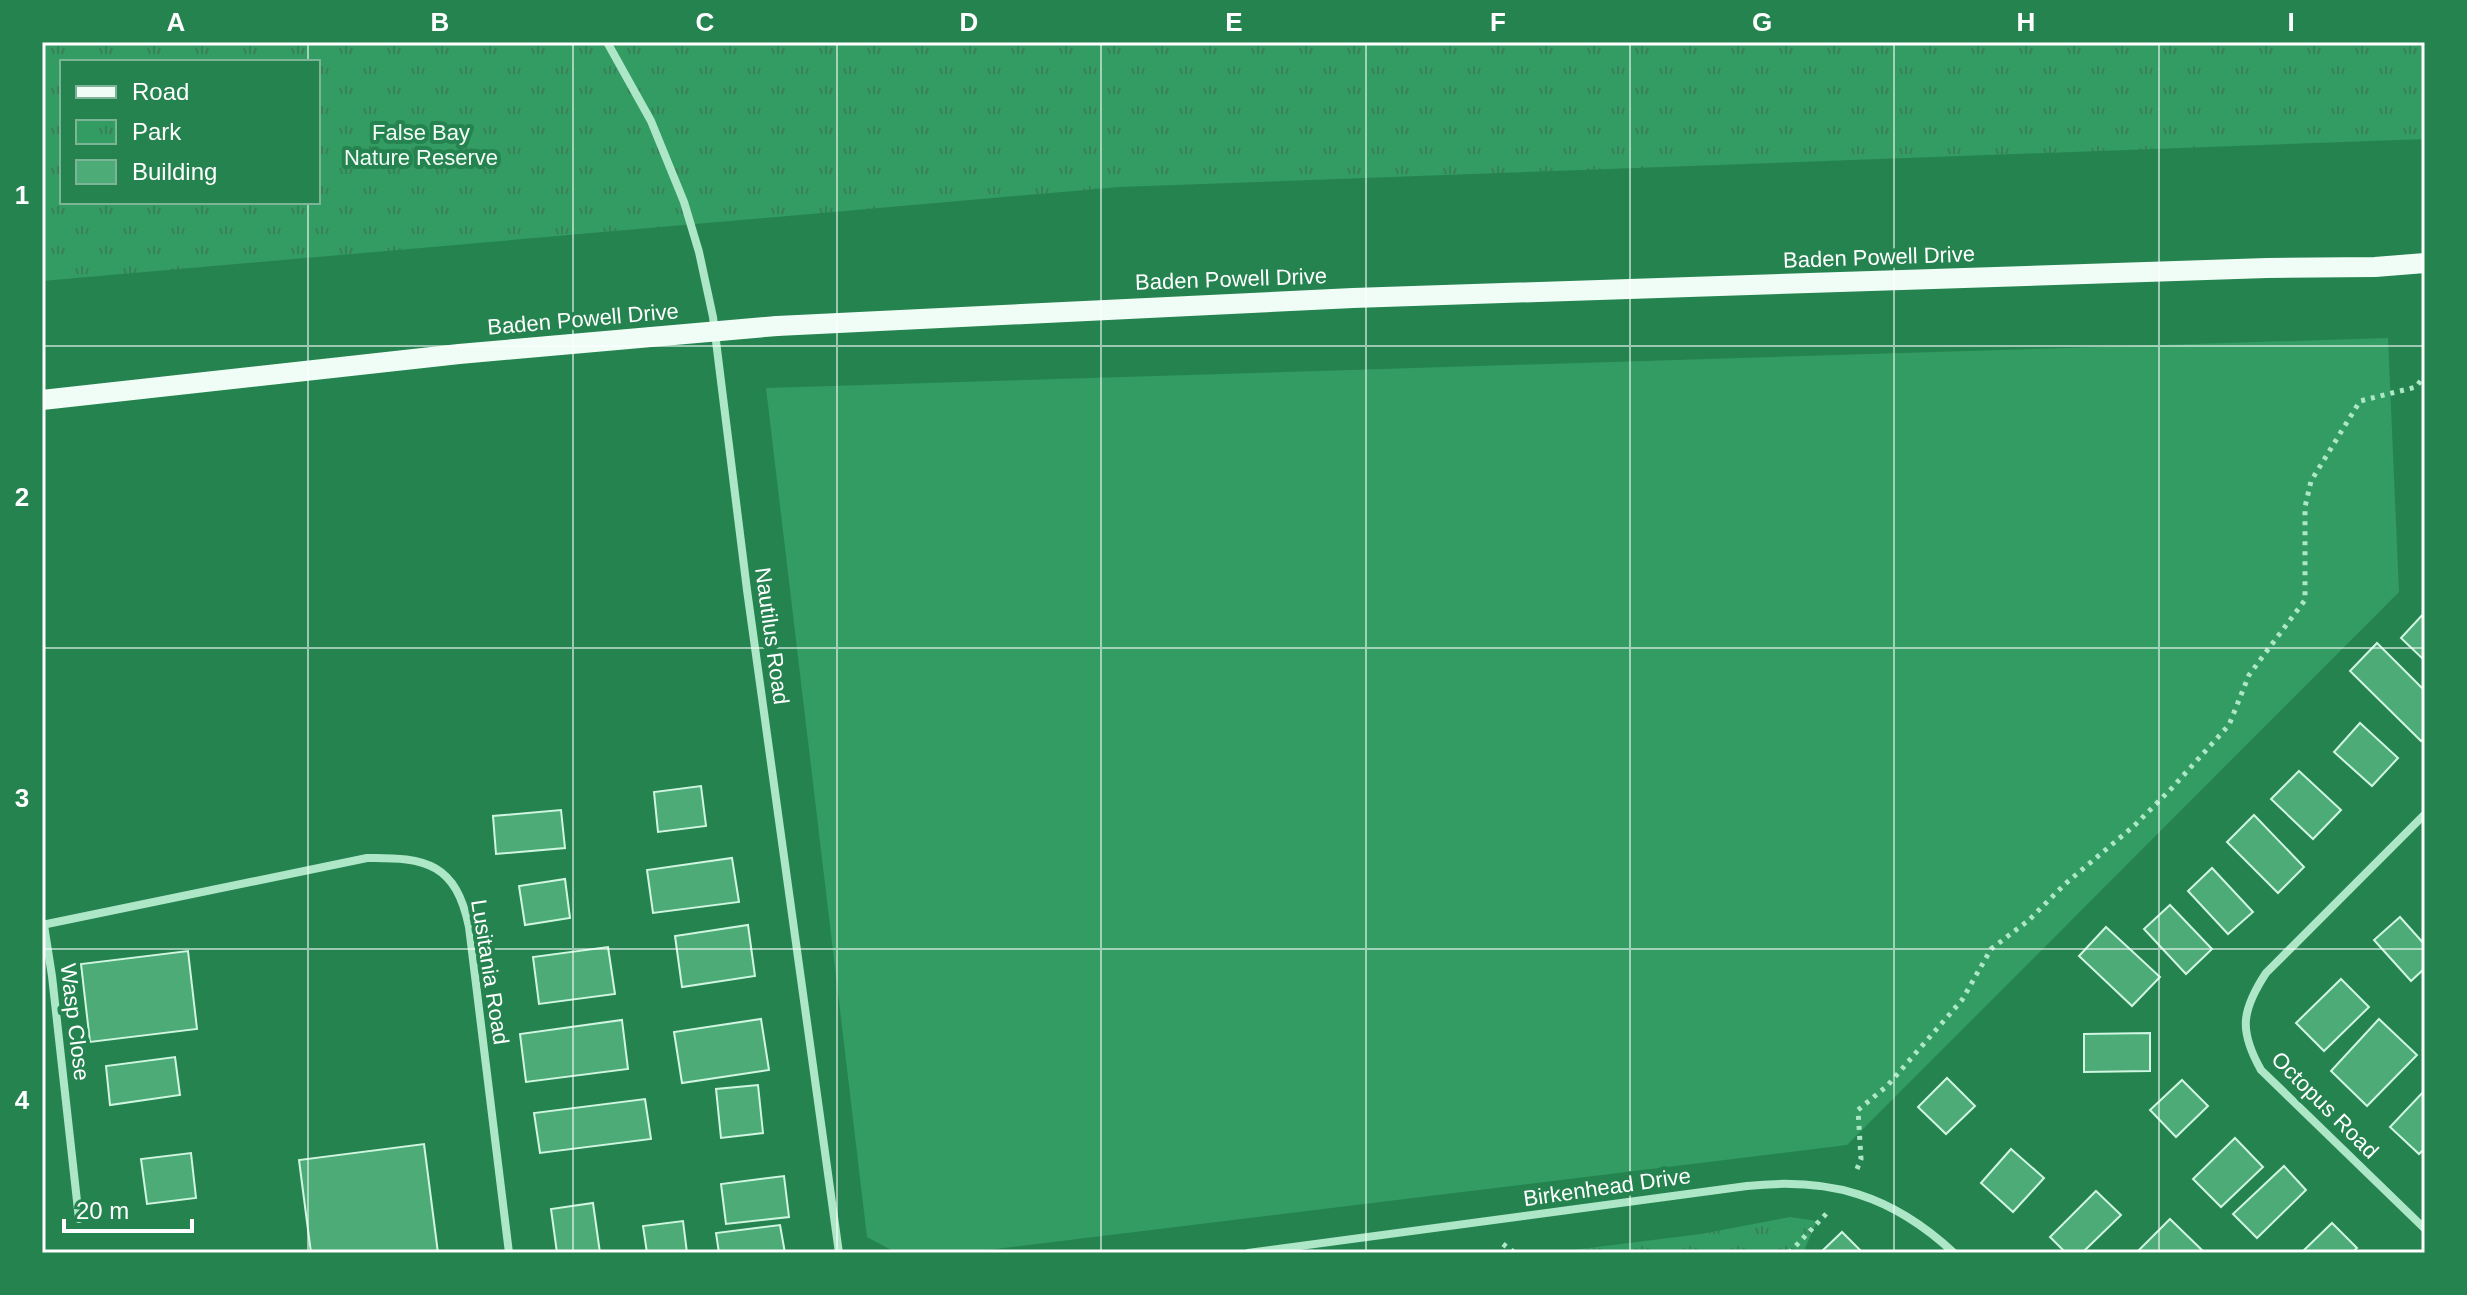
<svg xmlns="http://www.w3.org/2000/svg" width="2467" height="1295" viewBox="0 0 2467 1295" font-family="Arial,sans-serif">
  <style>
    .green { fill: #329c62 }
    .park { fill: url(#park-tufts); fill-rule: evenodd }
    .building { fill: #4dab77; stroke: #d0f6e1; stroke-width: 2 }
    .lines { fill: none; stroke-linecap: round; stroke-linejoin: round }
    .path { stroke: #ade7c7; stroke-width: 5; stroke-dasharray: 4 6; stroke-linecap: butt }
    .street { stroke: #ade7c7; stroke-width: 8 }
    .primary { stroke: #effdf6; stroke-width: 20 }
    .primary-bridge { stroke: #effdf6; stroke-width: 20 }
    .grid { fill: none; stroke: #fff; stroke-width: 2; stroke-opacity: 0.55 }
    .labels { text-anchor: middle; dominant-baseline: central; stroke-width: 8; stroke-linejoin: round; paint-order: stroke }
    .park-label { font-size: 22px; fill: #f1fcf6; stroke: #258350 }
    .street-label { font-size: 22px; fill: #fff; stroke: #258350 }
    .neatline { fill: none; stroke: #fff; stroke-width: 3 }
    .grid-label { font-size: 26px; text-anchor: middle; font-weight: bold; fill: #fff }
  </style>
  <defs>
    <pattern id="park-tufts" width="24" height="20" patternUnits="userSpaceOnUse" patternTransform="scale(2)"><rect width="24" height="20" fill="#329c62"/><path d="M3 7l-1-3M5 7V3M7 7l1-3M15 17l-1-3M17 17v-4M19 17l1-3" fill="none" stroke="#3b805a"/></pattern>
  </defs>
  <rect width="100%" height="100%" fill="#258350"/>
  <polygon class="green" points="2388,338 2399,592 1847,1145 962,1253 897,1253 867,1237 766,388"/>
  <g class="park">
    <path d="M42,42H2425V139L1119,187L42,281ZM62,62H318V202H62Z"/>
    <polygon points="1790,1217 1817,1221 1803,1253 1549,1253 1701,1234"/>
  </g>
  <g class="building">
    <polygon points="2425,612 2425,661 2401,638"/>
    <polygon points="2377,643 2425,691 2425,737 2421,741 2350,671"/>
    <polygon points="2360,723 2398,758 2372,786 2334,752"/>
    <polygon points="2299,771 2341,810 2313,839 2271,799"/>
    <polygon points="701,786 706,826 658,832 654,792"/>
    <polygon points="561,810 565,848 496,854 493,816"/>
    <polygon points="2254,815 2304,867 2278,893 2227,842"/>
    <polygon points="732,858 739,902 653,913 647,870"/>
    <polygon points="2212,868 2253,912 2228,934 2188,891"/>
    <polygon points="565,879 570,918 525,925 519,886"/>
    <polygon points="2170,905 2212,949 2186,974 2144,929"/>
    <polygon points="2400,917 2425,945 2425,968 2411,981 2374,940"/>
    <polygon points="748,925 755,976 682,987 675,936"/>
    <polygon points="2106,927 2160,977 2132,1006 2079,956"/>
    <polygon points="608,947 615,994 539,1004 533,957"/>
    <polygon points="188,951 197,1029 90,1042 81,964"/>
    <polygon points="2341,979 2369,1007 2324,1051 2296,1023"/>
    <polygon points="761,1019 769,1070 682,1083 674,1032"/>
    <polygon points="2379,1019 2417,1055 2367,1106 2331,1071"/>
    <polygon points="622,1020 628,1069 526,1082 520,1034"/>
    <polygon points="2150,1033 2150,1071 2084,1072 2084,1034"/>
    <polygon points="175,1057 180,1095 110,1105 106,1066"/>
    <polygon points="1947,1078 1975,1106 1946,1134 1918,1107"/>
    <polygon points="2182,1080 2208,1106 2176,1137 2150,1110"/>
    <polygon points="758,1085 763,1133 721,1138 716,1089"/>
    <polygon points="2425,1090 2425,1148 2419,1154 2390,1127"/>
    <polygon points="645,1099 651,1139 540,1153 534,1113"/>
    <polygon points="2235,1138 2263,1167 2221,1207 2193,1179"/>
    <polygon points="424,1144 438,1253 311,1253 299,1160"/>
    <polygon points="2011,1149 2044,1178 2013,1212 1981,1183"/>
    <polygon points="191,1153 196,1198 147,1204 141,1159"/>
    <polygon points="2284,1166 2306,1190 2257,1238 2233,1214"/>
    <polygon points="784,1176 789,1217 726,1224 721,1184"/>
    <polygon points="2096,1191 2121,1215 2082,1253 2066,1253 2050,1237"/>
    <polygon points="593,1203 600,1253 557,1253 551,1209"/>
    <polygon points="2170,1219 2205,1253 2136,1253"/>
    <polygon points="683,1221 687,1253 647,1253 643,1226"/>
    <polygon points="2332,1223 2357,1248 2352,1253 2301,1253"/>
    <polygon points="780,1225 785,1253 719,1253 716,1233"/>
    <polygon points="1842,1232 1863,1253 1820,1253"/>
  </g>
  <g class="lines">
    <g class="path">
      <polyline points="1857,1169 1861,1159 1858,1110 1887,1086 1962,1000 1991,949 2029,920 2065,884 2135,825 2171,789 2229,725 2249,675 2305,600 2305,507 2311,481 2360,401 2416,387 2425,375"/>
      <polyline points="1503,1244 1515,1253"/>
      <polyline points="1789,1253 1827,1213"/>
    </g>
    <g class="street">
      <polyline points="607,42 651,121 684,202 699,252 713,317 747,590 839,1253"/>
      <path d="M2425,814L2266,973C2241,1011 2239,1031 2261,1070L2425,1229"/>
      <path d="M42,925L367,858C427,857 456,864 469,927L509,1253"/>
      <polyline points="44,925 52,976 79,1219"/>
      <path d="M1248,1253L1747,1186C1830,1177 1892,1195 1954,1253"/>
    </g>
    <g class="primary">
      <polyline points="777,326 1353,298 2267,268 2375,267 2425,263"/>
      <polyline points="42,400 459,354 651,337"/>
    </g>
    <polyline class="primary-bridge" points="651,337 777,326"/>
  </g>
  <path class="grid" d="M308,42V62M573,42V1253M837,42V1253M1101,42V1253M1366,42V1253M1630,42V1253M1894,42V1253M2159,42V1253M308,202V1253M42,346H2425M42,648H2425M42,949H2425"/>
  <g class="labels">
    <g class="park-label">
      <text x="421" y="132">False Bay<tspan x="421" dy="25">Nature Reserve</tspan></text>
    </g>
    <g class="street-label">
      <text transform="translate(1879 257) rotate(-2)">Baden Powell Drive</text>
      <text transform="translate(1231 279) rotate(-2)">Baden Powell Drive</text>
      <text transform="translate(583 319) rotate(-5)">Baden Powell Drive</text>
      <text transform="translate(772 636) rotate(82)">Nautilus Road</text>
      <text transform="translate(490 972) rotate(81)">Lusitania Road</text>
      <text transform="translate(75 1022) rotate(83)">Wasp Close</text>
      <text transform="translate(2325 1105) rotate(45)">Octopus Road</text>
      <text transform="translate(1607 1187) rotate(-8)">Birkenhead Drive</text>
    </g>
  </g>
  <rect width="2467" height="1295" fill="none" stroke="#258350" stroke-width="88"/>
  <rect x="60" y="60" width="260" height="144" fill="#258350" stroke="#7cb596" stroke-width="2"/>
  <rect x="76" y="86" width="40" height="12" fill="#effdf6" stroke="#7cb596" stroke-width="2"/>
  <text x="132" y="100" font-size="24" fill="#ffffff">Road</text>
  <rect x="76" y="120" width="40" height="24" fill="url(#park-tufts)" stroke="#7cb596" stroke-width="2"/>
  <text x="132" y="140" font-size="24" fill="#ffffff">Park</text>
  <rect x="76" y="160" width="40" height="24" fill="#4dab77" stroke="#7cb596" stroke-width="2"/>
  <text x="132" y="180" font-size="24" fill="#ffffff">Building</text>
  <path d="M64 1219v12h128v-12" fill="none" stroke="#ffffff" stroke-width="4"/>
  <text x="76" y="1219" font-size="24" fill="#ffffff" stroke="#258350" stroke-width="6" paint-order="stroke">20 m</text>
  <rect x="44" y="44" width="2379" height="1207" class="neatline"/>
  <g class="grid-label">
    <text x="176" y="31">A</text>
    <text x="440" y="31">B</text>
    <text x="705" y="31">C</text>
    <text x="969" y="31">D</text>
    <text x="1234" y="31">E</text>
    <text x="1498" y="31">F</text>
    <text x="1762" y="31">G</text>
    <text x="2026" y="31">H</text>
    <text x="2291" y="31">I</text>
    <text x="22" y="204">1</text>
    <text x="22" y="506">2</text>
    <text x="22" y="807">3</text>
    <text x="22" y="1109">4</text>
  </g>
</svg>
